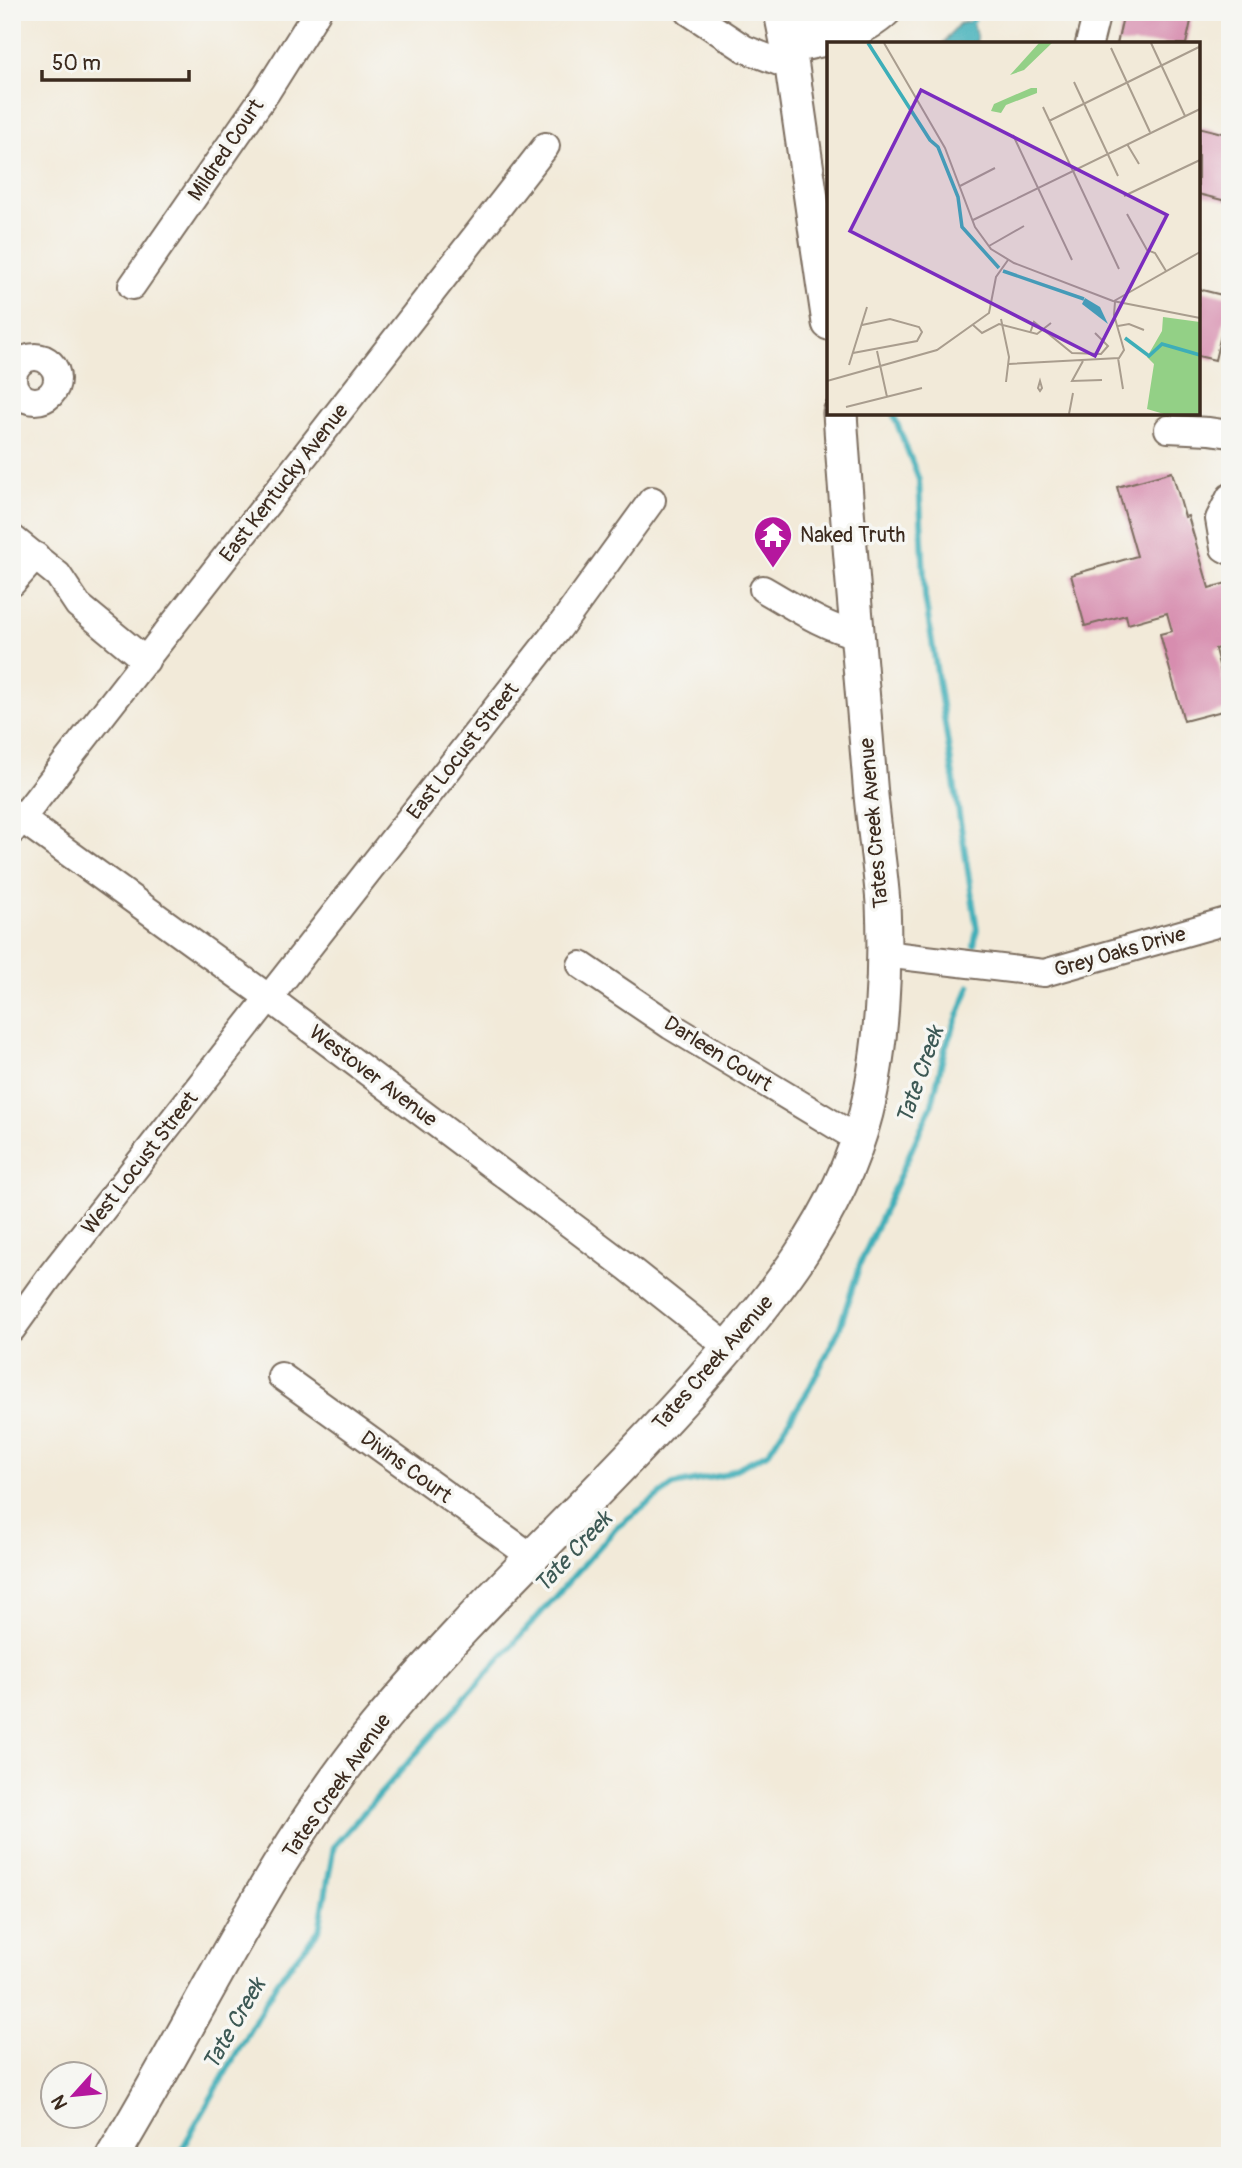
<svg xmlns="http://www.w3.org/2000/svg" width="1242" height="2168" viewBox="0 0 1242 2168" font-family="Pangolin,sans-serif">
  <style>
    .water { fill: #3daeb8; stroke: #3c6c6b; stroke-width: 2 }
    .lines { fill: none; stroke-linecap: round; stroke-linejoin: round }
    .stream { stroke: #3daeb8; stroke-width: 6 }
    .building { fill: #d78daf }
    .minor-casing { stroke: #7b6d5f; stroke-width: 30 }
    .major-casing { stroke: #7b6d5f; stroke-width: 37 }
    .minor { stroke: #fff; stroke-width: 26 }
    .major { stroke: #fff; stroke-width: 33 }
    .labels { text-anchor: middle; dominant-baseline: central; stroke-width: 7; stroke-linejoin: round; paint-order: stroke }
    .street-label { font-size: 21px; fill: #3b2a1e; stroke: #f6f6f2 }
    .poi-label { font-size: 21px; fill: #3b2a1e; stroke: #f6f6f2; text-anchor: start }
    .water-label { font-size: 23px; font-style: italic; fill: #3c5854; stroke: #f6f6f2 }
    .inset-river { fill: none; stroke: #3daeb8; stroke-width: 3.5 }
    .inset-road { fill: none; stroke: #a99d8e; stroke-width: 2 }
    .view { fill: #7b2cbf; fill-opacity: 0.15; stroke: #7b2cbf; stroke-width: 3.5 }
    .inset-edge { fill: none; stroke: #3b2a1e; stroke-width: 3.5 }
  </style>
  <rect width="100%" height="100%" fill="#f6f6f2"/>
  <filter id="ink" filterUnits="userSpaceOnUse"><feTurbulence type="fractalNoise" baseFrequency=".0143" numOctaves="2"/><feDisplacementMap in="SourceGraphic" scale="14" xChannelSelector="R" yChannelSelector="G"/><feConvolveMatrix kernelMatrix="1 2 1 2 8 2 1 2 1" color-interpolation-filters="sRGB"/></filter>
  <filter id="wash" filterUnits="userSpaceOnUse"><feTurbulence type="fractalNoise" baseFrequency=".00686" numOctaves="4" result="noise"/><feDisplacementMap in="SourceGraphic" scale="28" xChannelSelector="R" yChannelSelector="G"/><feGaussianBlur stdDeviation="1.57" result="paint"/><feColorMatrix in="noise" values="0 0 0 0 0 0 0 0 0 0 0 0 0 0 0 0 0 1.4 0 .05"/><feComposite in="paint" operator="in"/></filter>
  <g filter="url(#wash)">
    <rect width="100%" height="100%" fill="#f2ead9"/>
    <polygon class="water" points="972,21 977,36 976,44 943,44 959,24"/>
    <g class="lines">
      <g class="stream">
        <polyline points="972,21 977,12"/>
        <polyline points="893,413 919,480 925,597 977,929 974,945"/>
        <polyline points="178,2156 277,1982 319,1930 334,1846 617,1527 673,1485 724,1475 769,1452 808,1391 839,1330 860,1264 932,1104 945,1048 970,986"/>
      </g>
    </g>
    <g id="blocks">
      <g class="building">
        <polygon points="1124,12 1193,12 1186,44 1117,44"/>
        <polygon points="1198,127 1230,135 1230,202 1198,194"/>
        <polygon points="1198,289 1230,297 1215,360 1198,356"/>
        <polygon points="1172,472 1185,517 1188,516 1209,588 1230,582 1230,645 1215,649 1230,709 1184,721 1160,634 1172,631 1167,613 1128,624 1126,615 1085,626 1071,575 1137,556 1117,487"/>
      </g>
    </g>
  </g>
  <g filter="url(#ink)">
    <use href="#blocks" fill-opacity="0" stroke="#7b6d5f" stroke-width="2"/>
    <g class="lines">
      <g class="minor-casing">
        <g id="minor">
          <polyline points="689,12 745,49 792,67"/>
          <polyline points="784,27 853,12"/>
          <polyline points="1089,44 1097,12"/>
          <path d="M789,50C822,44 863,37 888,12"/>
          <polyline points="132,286 266,93 317,12"/>
          <circle cx="35" cy="379" r="22"/>
          <polyline points="1168,429 1209,431 1230,434"/>
          <polyline points="1230,497 1219,519 1224,548 1230,551"/>
          <polyline points="12,538 58,575 78,605 146,661"/>
          <polyline points="12,583 36,556"/>
          <path d="M763,589C793,606 823,627 857,635"/>
          <polyline points="12,812 269,998 627,1267 729,1348"/>
          <polyline points="12,831 546,146"/>
          <polyline points="884,954 1044,973 1230,920"/>
          <polyline points="581,965 671,1026 858,1139"/>
          <polyline points="12,1329 48,1279 559,628 652,500"/>
          <polyline points="281,1376 532,1557"/>
        </g>
      </g>
      <g class="major-casing">
        <g id="major">
          <polyline points="781,12 792,67 829,323"/>
          <path d="M113,2156C200,2013 269,1858 375,1728C475,1606 594,1501 698,1383C769,1303 839,1219 866,1113C882,1049 886,970 883,903C880,863 873,823 870,784C860,660 848,537 840,413"/>
        </g>
      </g>
      <use href="#minor" class="minor"/>
      <use href="#major" class="major"/>
    </g>
  </g>
  <defs>
    <g id="temple-pin" transform="scale(2.0125)"><path d="M0 17L-7.5 6A9.5 9.5 0 1 1 7.5 6Z" fill="#b5179e" stroke="#f6f6f2"/><path d="M0-6L5-2H3V0L6.5 2.5H4V6H1.5V3h-3V6H-4V2.5H-6.5L-3 0V-2H-5Z" fill="#fff"/></g>
  </defs>
  <g fill-rule="evenodd">
    <use href="#temple-pin" x="773" y="535"/>
  </g>
  <g class="labels">
    <g class="street-label">
      <text transform="translate(226 150) rotate(-56)">Mildred Court</text>
      <text transform="translate(284 483) rotate(-52)">East Kentucky Avenue</text>
      <text transform="translate(463 751) rotate(-52)">East Locust Street</text>
      <text transform="translate(874 823) rotate(-95)">Tates Creek Avenue</text>
      <text transform="translate(1120 952) rotate(-16)">Grey Oaks Drive</text>
      <text transform="translate(718 1054) rotate(32)">Darleen Court</text>
      <text transform="translate(373 1076) rotate(37)">Westover Avenue</text>
      <text transform="translate(140 1163) rotate(-52)">West Locust Street</text>
      <text transform="translate(713 1363) rotate(-49)">Tates Creek Avenue</text>
      <text transform="translate(406 1467) rotate(36)">Divins Court</text>
      <text transform="translate(337 1786) rotate(-55)">Tates Creek Avenue</text>
    </g>
    <g class="poi-label">
      <text x="800" y="535">Naked Truth</text>
    </g>
    <g class="water-label">
      <text transform="translate(920 1075) rotate(-71)">Tate Creek</text>
      <text transform="translate(573 1552) rotate(-47)">Tate Creek</text>
      <text transform="translate(234 2024) rotate(-60)">Tate Creek</text>
    </g>
  </g>
  <g transform="translate(827 42)">
    <rect width="373" height="373" fill="#f2ead9"/>
    <path d="M212,1H225L197,28L183,33ZM204,46H210V51L179,63L174,71L164,69L167,62ZM336,275L373,280V372H337L320,367L327,322L320,315L335,289Z" fill="#93d086"/>
    <path d="M258,256L273,265L281,282L255,262Z" fill="#3daeb8"/>
    <path class="inset-river" d="M41,1L103,98L111,105L131,155L135,185L172,226M176,229L257,257M298,296L322,314L335,302L373,313"/>
    <path class="inset-road" d="M57,1L118,106L148,185L164,207L187,221L286,259L373,276M324,1L358,74M284,6L323,90M247,40L291,134M216,65L292,227M222,79L372,5M186,93L245,218M300,102L312,122M133,144L168,126M297,154L373,118M300,172L320,208L328,211L339,229M146,178L373,67M162,204L197,184M287,259L373,210M174,277L182,315L179,340M146,283L155,291L172,282L210,292L224,281M291,284L302,282L317,288M203,291L207,280L245,311L274,312L281,304L268,291M50,309L60,355M26,311L90,299L95,290L92,285L63,277L35,283M291,316L296,347M256,319L245,339L275,338M182,322L292,316L297,308L287,273L288,260M22,323L40,265M0,339L110,308L162,271L169,235L181,218M213,339L215,346L213,349L211,346ZM19,365L95,346M242,372L246,351"/>
    <path class="view" d="M94,48L340,173L268,314L23,189Z"/>
    <rect width="373" height="373" class="inset-edge"/>
  </g>
  <rect width="1242" height="2168" fill="none" stroke="#f6f6f2" stroke-width="42"/>
  <g transform="translate(74 2095) rotate(243)"><circle r="33" fill="#f6f6f2" stroke="#aba49d" stroke-width="2"/>
  <path d="M0-5L12 26L0 18L-12 26Z" fill="#b5179e"/>
  <text y="-10" font-size="19" font-weight="bold" text-anchor="middle" fill="#3b2a1e">N</text>
  </g>
  <path d="M42 70v10h147v-10" fill="none" stroke="#3b2a1e" stroke-width="3.5"/>
  <text x="52" y="70" font-size="21" fill="#3b2a1e" stroke="#f6f6f2" stroke-width="5" paint-order="stroke">50 m</text>
</svg>
